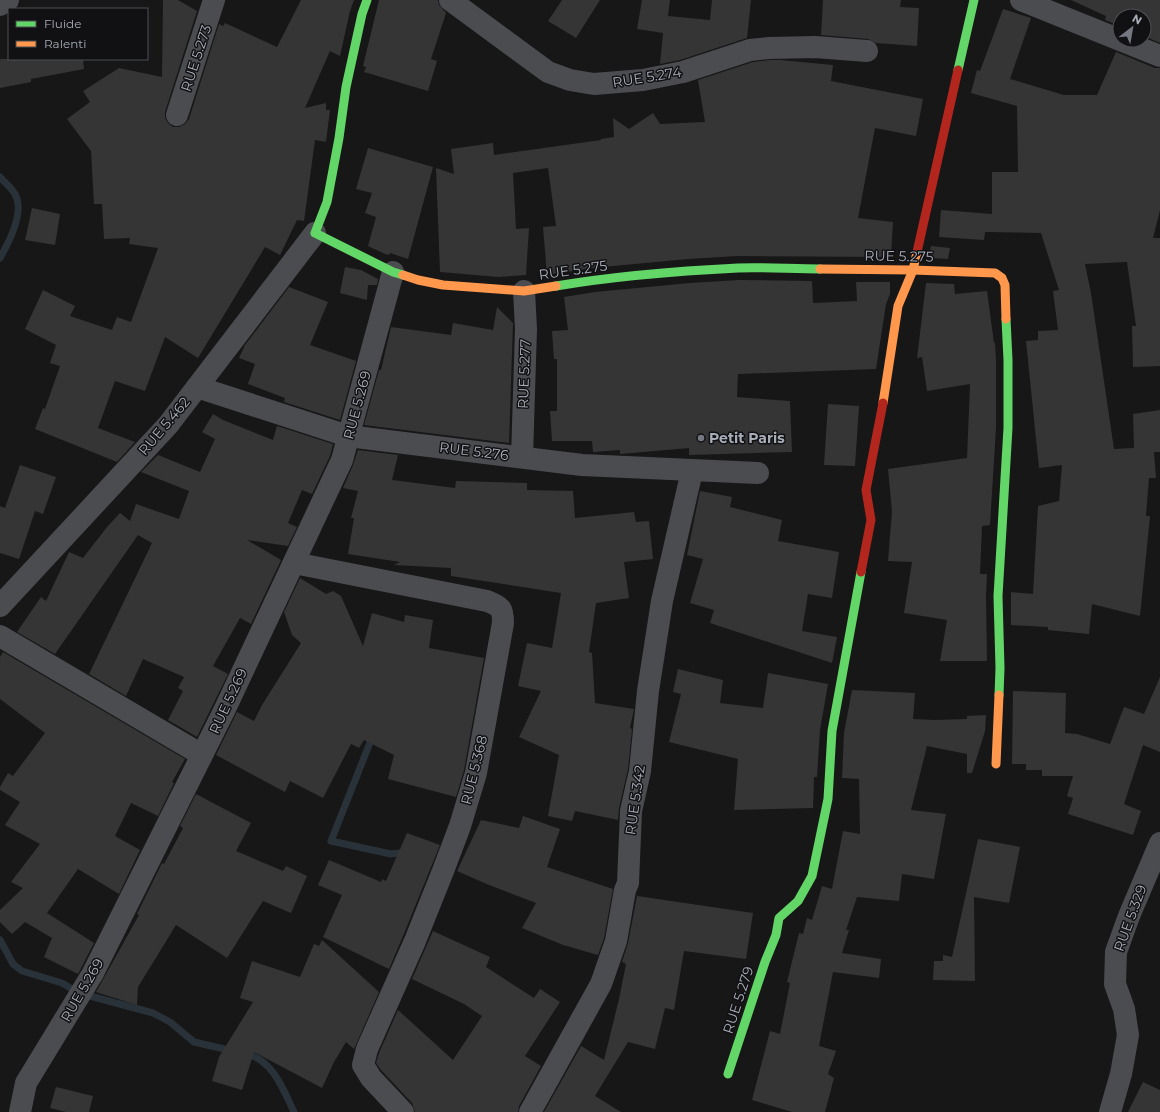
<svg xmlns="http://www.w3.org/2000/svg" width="1160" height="1112" viewBox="0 0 1160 1112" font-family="Montserrat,sans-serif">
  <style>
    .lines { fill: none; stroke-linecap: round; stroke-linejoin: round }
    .stream { stroke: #2a3239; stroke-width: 7 }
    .building { fill: #353536 }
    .street { stroke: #4b4c50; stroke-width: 22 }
    .fast { stroke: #63d668; stroke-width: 9 }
    .slow { stroke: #ff974d; stroke-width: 9 }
    .jam { stroke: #b3261e; stroke-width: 9 }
    .poi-dot { fill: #757880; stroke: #111113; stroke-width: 1.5 }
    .labels { text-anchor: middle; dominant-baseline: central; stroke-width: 3; stroke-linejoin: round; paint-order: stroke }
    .street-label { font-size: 14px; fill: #a8adb8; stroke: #111113 }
    .poi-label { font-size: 14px; font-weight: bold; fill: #a8adb8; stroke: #111113; text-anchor: start }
  </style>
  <rect width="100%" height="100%" fill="#171717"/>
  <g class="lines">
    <g class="stream">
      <path d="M0,177C5,183 13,189 16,196C24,213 8,244 0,258"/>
      <polyline points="373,735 331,841 391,854 408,852"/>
      <polyline points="0,940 13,964 22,971 62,983 72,989 90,996 153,1013 170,1022 194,1042 233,1051"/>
      <path d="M245,1053C273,1060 283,1089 294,1112"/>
    </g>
  </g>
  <g class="building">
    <polygon points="163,0 178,0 197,11 165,112 165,118 168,123 173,127 179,127 185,124 189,119 219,24 223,26 225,23 277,47 301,0 354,0 350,11 340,56 330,51 305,108 326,103 326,110 330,110 326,142 315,140 304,221 297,220 280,255 265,247 198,358 165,337 145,391 115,381 98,428 135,442 117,462 35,429 43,408 45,409 60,366 50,363 56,345 25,329 43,290 75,306 70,316 112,330 117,317 131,322 158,248 129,244 130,238 104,239 102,204 94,204 91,151 67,119 90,102 83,91 119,68 162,77"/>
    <polygon points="379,0 438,0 439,5 446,13 431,59 437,61 428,91 364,72 366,67 363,66"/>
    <polygon points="562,0 600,0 576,38 548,21"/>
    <polygon points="642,0 670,0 668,16 710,20 712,0 751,0 747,38 680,60 660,64 663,33 637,29"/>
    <polygon points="823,0 901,0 900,7 919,8 917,46 876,43 868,39 821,35"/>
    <polygon points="1071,0 1160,0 1160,43 1144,36 1144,16 1120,16 1120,26 1105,20 1106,16"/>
    <polygon points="1003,9 1031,18 1010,79 1064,95 1097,95 1116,52 1155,68 1160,68 1160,210 1153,238 1160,238 1160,366 1133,367 1132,326 1136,326 1127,262 1085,264 1091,293 1114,449 1134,448 1133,414 1160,410 1160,452 1154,452 1156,478 1149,478 1146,516 1150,516 1140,616 1092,604 1089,634 1048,630 1048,627 1011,625 1011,592 1033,594 1038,506 1059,501 1062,465 1039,468 1026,341 1038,340 1038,331 1058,330 1053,291 1059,290 1041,233 985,232 984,240 939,237 941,210 992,214 992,172 1018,172 1017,106 971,93 977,70 980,71"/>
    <polygon points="0,59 83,59 84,69 31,79 31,82 0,88"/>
    <polygon points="770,60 780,60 833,65 831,81 923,99 916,136 875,128 858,218 893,222 891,257 738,256 688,259 592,268 547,275 543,227 556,226 548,168 513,173 516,229 529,228 526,275 498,277 440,272 436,168 454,174 451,149 493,143 494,155 601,140 601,139 614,137 613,118 629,129 653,113 660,124 705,122 698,80 753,62"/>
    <polygon points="368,148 433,167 408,259 390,253 389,255 385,254 368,246 376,217 365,213 372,193 356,189"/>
    <polygon points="32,208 60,214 55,245 25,240"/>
    <polygon points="931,246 950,248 948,259 929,258"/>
    <polygon points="345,267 361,270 378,279 377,285 368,285 367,300 340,293"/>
    <polygon points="739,280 812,281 813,303 857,301 856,282 890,282 890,294 886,304 876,369 738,374 737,397 790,401 792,452 689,455 689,448 620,454 620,450 593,452 592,441 552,441 550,411 557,411 557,359 554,359 552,331 568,330 564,297 595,292 690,283"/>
    <polygon points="926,283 954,284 955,294 987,291 994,343 995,343 996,360 996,428 990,525 982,526 980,574 987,574 986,596 987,661 940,661 947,620 904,613 912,562 888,561 892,511 888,469 967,458 970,384 927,391 922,357 917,358"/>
    <polygon points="289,287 328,302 310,345 356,361 340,420 284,402 285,398 248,384 255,364 239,358 245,345"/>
    <polygon points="497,307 513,323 509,443 364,425 379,370 381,370 391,327 451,335 453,323 493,330"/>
    <polygon points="828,404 859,406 855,466 824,465"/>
    <polygon points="213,414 223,420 273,440 277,426 333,444 330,456 312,494 302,490 288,523 297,527 288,546 247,540 281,560 251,624 240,618 213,666 228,674 197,737 168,720 183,691 178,688 184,677 143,659 126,696 89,674 152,543 138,535 55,654 17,632 41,597 46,601 69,552 83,558 107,527 120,513 130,521 136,504 179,519 189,491 141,472 158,455 200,472 215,439 202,432"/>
    <polygon points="358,450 398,455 392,480 455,488 456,481 527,483 527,490 573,491 575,518 634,512 636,522 649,521 653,559 624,562 629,598 596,603 589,652 592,653 595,703 634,709 630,728 632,729 628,769 619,808 618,820 575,811 572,821 548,816 559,755 519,737 541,691 518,686 527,643 552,648 561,593 451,576 451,568 394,565 400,562 348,554 354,518 351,518 358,491 343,488 353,465"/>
    <polygon points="20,465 56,477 43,514 35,511 19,559 0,553 0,506 5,508"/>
    <polygon points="700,491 732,497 730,507 782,520 778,541 839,552 832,598 808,594 802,631 837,637 832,663 710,623 714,610 690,603 703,559 687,555"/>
    <polygon points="300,578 326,594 333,591 341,596 363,646 372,613 404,622 405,615 433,620 429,648 484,658 464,770 456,797 388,779 394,755 364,740 359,748 351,744 323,798 290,781 285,792 216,755 237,712 254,721 262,705 301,643 292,635 284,612"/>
    <polygon points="3,652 185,759 172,782 174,783 158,816 131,803 115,836 140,850 119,894 78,869 47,913 94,943 78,974 44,957 52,938 25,922 12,934 0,922 0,910 23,888 11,882 40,844 5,825 20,802 0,790 0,787 8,773 13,776 45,733 0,699 0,657"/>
    <polygon points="678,669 723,680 720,703 763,708 768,673 828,684 820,730 817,777 814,777 813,808 734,810 738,759 669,742 681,694 673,692"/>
    <polygon points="1160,677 1160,752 1143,745 1124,804 1141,811 1133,835 1068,814 1073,798 1067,796 1073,776 1042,776 1042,770 1026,770 1026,764 1012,764 1013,691 1066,693 1065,733 1077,734 1110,744 1124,707 1144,714"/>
    <polygon points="852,690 915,693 913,719 934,720 967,719 967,716 986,715 985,731 972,773 967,773 967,754 927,746 911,810 946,814 934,879 902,874 899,901 857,897 846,930 849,930 842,953 881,959 879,978 833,972 819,1046 836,1051 828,1074 834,1078 825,1112 792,1112 752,1100 770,1031 780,1034 790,983 787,982 799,933 803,934 807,918 812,920 822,886 832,889 843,831 860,834 859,779 842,778 844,733"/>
    <polygon points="196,794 251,823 236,851 283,871 286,866 307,876 291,913 263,901 227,958 176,925 138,987 137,1005 96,992 139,915 137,914 162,863 164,864 183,828 180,826"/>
    <polygon points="523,816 560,829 547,867 613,889 604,938 598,955 563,945 522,928 536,903 489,885 457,871 481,820 519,828"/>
    <polygon points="407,833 440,845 403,936 389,969 323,937 342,895 318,885 329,860 381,882 382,879 386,881"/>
    <polygon points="978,839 1020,847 1009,903 974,897 975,981 933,980 934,961 943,961 943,955 952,957"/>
    <polygon points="637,896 753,913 746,959 684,951 674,1010 665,1008 655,1049 628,1042 595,1096 621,1112 544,1112 581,1046 604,1060 619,999 626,964 622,962 628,943"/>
    <polygon points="433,931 490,957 486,967 534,998 540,989 560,1002 525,1056 541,1066 519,1106 518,1112 415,1112 412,1103 381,1070 376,1063 379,1053 398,1010 453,1060 482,1016 464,1004 412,979"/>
    <polygon points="322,940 379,992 354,1049 346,1042 334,1062 322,1088 254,1052 242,1090 212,1081 219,1057 253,1002 240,998 252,961 300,977 314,944 319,946"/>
    <polygon points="1143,1082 1160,1090 1160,1112 1128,1112"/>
    <polygon points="56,1087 93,1096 89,1112 66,1112 50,1108"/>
  </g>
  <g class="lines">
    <g class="street">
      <polyline points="450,0 548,72 570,80 594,84 643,80 683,72 750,50 769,48 815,47 867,51"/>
      <polyline points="1021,0 1160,56"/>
      <polyline points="0,5 8,0"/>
      <polyline points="177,115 214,0"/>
      <polyline points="197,387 348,436 582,465 758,473"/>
      <polyline points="522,457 526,329 524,291"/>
      <path d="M294,563L487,601C501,607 503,608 503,623L476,773L460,826L443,871L415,941L367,1049L363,1065L371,1078L403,1112"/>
      <polyline points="0,606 168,425 315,233"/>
      <polyline points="0,636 202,755"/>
      <polyline points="20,1112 26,1083 93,973 224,711 342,460 393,272"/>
      <polyline points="530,1112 601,984 616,941 625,890 628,883 631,811 640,771 648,691 662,601 692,471"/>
      <polyline points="1110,1112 1121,1074 1128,1035 1124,1009 1115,984 1116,952 1129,916 1160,843"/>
    </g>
    <g class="fast">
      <polyline points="367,0 362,14 346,87 339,138 327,202 315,233 393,272 403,275"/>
      <polyline points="958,70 974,0"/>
      <path d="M556,286C616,276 677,271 738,268C765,267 792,269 820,269"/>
      <polyline points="999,695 1000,668 998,596 1008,428 1008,360 1006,319"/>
      <polyline points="728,1074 765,962 776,935 779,918 798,901 812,876 828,799 832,731 861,572"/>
    </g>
    <g class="slow">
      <polyline points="820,269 913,270 995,273 1002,278 1005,285 1006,319"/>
      <polyline points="403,275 418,280 443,285 524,291 556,286"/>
      <polyline points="883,403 898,306 913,270 917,252"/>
      <polyline points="996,764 999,695"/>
    </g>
    <g class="jam">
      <polyline points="917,252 958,70"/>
      <polyline points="861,572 871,520 866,490 883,403"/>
    </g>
  </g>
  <circle class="poi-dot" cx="701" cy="438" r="4"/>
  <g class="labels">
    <g class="street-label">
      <text transform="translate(196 58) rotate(-72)">RUE 5.273</text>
      <text transform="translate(647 77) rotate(-9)">RUE 5.274</text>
      <text transform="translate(899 256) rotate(1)">RUE 5.275</text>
      <text transform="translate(573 270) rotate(-8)">RUE 5.275</text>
      <text transform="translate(524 374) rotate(-88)">RUE 5.277</text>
      <text transform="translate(357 405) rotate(-75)">RUE 5.269</text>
      <text transform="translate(164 426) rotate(-50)">RUE 5.462</text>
      <text transform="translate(474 451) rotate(7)">RUE 5.276</text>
      <text transform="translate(228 701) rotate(-65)">RUE 5.269</text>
      <text transform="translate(474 770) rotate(-76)">RUE 5.368</text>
      <text transform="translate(635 800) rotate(-82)">RUE 5.342</text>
      <text transform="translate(1130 918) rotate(-70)">RUE 5.329</text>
      <text transform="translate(82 990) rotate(-60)">RUE 5.269</text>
      <text transform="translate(738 1000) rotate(-72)">RUE 5.279</text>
    </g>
    <g class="poi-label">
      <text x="709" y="438">Petit Paris</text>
    </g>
  </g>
  <rect x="8" y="8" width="140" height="52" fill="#111113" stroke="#4d4f55"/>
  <rect x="16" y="21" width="20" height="6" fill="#63d668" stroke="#4d4f55"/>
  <text x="44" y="28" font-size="12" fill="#a8adb8">Fluide</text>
  <rect x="16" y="41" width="20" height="6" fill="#ff974d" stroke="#4d4f55"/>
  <text x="44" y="48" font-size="12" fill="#a8adb8">Ralenti</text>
  <g transform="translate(1132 28) rotate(31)"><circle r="19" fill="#111113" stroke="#4d4f55"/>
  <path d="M0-3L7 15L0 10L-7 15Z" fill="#757880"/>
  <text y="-6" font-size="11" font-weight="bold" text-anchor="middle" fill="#a8adb8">N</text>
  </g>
</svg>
